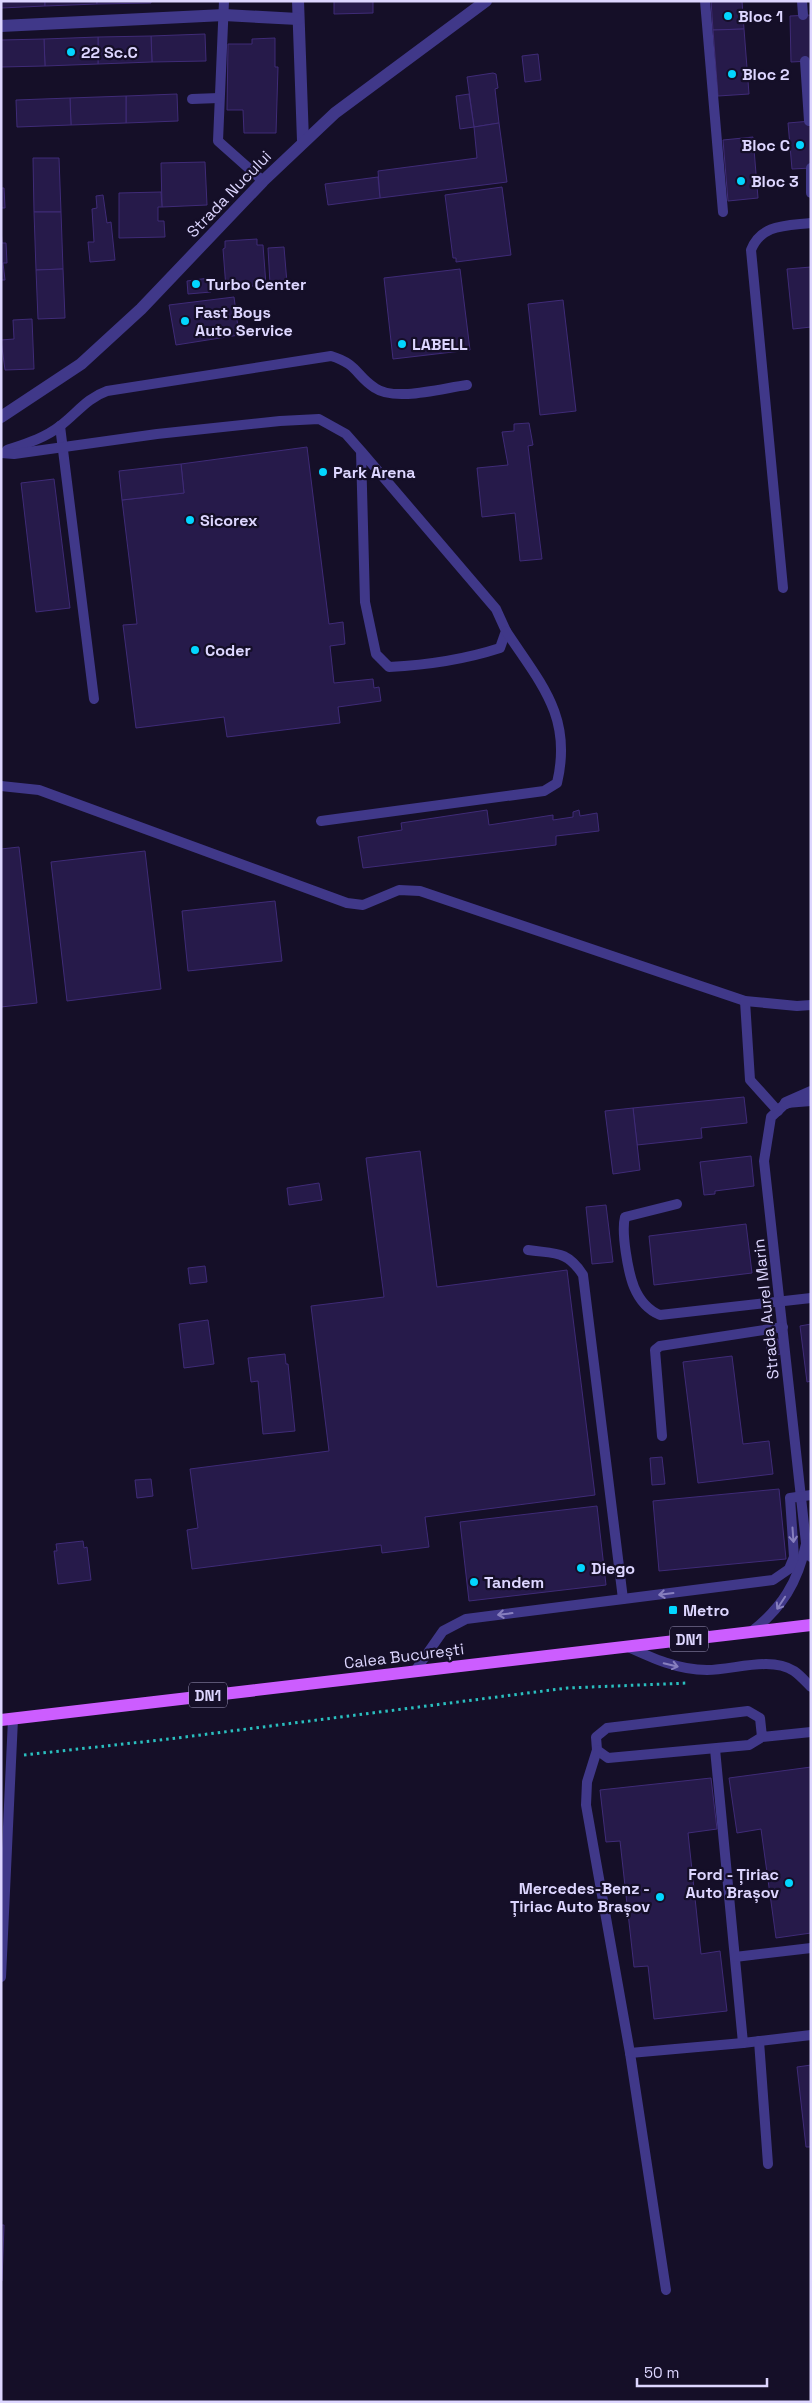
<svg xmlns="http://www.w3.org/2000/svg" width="812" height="2403" viewBox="0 0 812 2403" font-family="'Space Grotesk',sans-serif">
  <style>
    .building { fill: #261a4a; stroke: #3f2b77 }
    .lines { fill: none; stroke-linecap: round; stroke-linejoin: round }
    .path { stroke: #2abfbf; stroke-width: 3; stroke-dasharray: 2.5 4; stroke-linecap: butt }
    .lane { stroke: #403889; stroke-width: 10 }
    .street { stroke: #403889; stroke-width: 12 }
    .primary { stroke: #cc5dff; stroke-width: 12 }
    .oneway { stroke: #877fbe }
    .poi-dot { fill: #02d6ff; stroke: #150f28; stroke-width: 2 }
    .labels { text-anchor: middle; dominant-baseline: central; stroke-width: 4.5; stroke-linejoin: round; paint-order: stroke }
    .shield { fill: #150f28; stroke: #a19abe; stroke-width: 1 }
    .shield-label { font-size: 15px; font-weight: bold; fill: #ddd6ff }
    .poi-label { font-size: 16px; font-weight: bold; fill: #ddd6ff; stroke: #150f28; text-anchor: start }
    .street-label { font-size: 16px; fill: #ddd6ff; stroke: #150f28 }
  </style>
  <rect width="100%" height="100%" fill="#150f28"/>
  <g class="building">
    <polygon points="1,1 45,1 45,6 1,8"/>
    <polygon points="45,1 97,1 97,4 45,6"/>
    <polygon points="97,1 151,1 151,3 97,4"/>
    <polygon points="334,1 373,1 373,13 334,14"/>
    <polygon points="711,1 742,1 744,29 713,30"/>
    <polygon points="811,15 811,61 791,62 790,16"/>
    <polygon points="744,29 749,94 718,96 713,30"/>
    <polygon points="205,34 206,61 152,62 151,36"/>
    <polygon points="151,36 152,62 98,64 98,37"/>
    <polygon points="98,37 98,64 45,66 44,39"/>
    <polygon points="275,38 275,67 278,67 276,133 244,133 243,110 227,110 228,44 252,44 252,39"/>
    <polygon points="44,39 45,66 1,67 1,40"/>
    <polygon points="538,54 541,80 525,82 522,56"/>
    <polygon points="493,73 496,74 498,88 495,89 499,123 474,127 467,77"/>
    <polygon points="177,94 178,121 126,123 126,96"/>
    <polygon points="469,94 474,127 460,129 456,96"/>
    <polygon points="126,96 126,123 71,125 70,98"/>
    <polygon points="70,98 71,125 17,127 16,100"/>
    <polygon points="811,121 811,168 792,169 788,123"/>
    <polygon points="499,123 507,182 380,198 378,171 477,158 474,127"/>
    <polygon points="753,137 758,198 728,201 723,140"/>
    <polygon points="33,158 59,158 61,212 34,212"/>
    <polygon points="205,162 207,205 162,207 161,163"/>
    <polygon points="378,177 380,198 328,205 325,184"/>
    <polygon points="502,187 511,255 456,262 456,258 453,258 445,195"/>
    <polygon points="1,188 4,188 5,208 1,208"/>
    <polygon points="161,192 162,207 158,207 158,221 164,221 165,237 119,238 119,193"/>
    <polygon points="103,195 107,223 111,222 115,260 90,262 88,242 94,242 92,209 97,208 96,196"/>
    <polygon points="34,212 61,212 63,269 36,270"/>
    <polygon points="1,228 2,243 6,243 7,263 3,263 5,280 1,280"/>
    <polygon points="257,239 257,245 263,245 266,285 226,288 223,249 225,248 225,241"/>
    <polygon points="284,247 287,283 270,284 268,248"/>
    <polygon points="811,267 811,327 793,329 787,269"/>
    <polygon points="63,269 65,318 38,319 36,270"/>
    <polygon points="460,269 470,350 393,359 384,278"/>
    <polygon points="209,278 211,292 188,294 187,281"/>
    <polygon points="234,297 239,335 176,345 169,305"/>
    <polygon points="563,300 576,411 540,415 528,304"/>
    <polygon points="32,319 34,369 5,370 1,340 14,339 13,320"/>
    <polygon points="529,423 533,445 528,446 542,559 520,561 515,513 482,517 477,468 508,465 502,432 514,431 514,424"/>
    <polygon points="307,447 329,624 343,622 345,644 330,646 334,683 373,679 374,688 379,687 381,701 338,707 340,723 227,737 224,717 136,728 123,625 137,624 122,500 184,493 181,464"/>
    <polygon points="181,464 184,493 122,500 119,471"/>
    <polygon points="54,479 70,608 36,612 21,483"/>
    <polygon points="487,810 489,825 553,815 553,820 573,817 573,812 579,810 580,816 597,813 599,831 556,836 556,845 363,868 358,837 402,830 401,823"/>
    <polygon points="19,847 37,1003 1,1007 1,849"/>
    <polygon points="145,851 161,989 67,1001 51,862"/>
    <polygon points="275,901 282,961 188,971 182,911"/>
    <polygon points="744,1097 747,1123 701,1128 702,1138 637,1145 633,1108"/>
    <polygon points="633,1108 640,1170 613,1174 605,1111"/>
    <polygon points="420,1151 437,1287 567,1270 595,1495 425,1517 429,1547 382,1553 381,1545 192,1569 187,1530 198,1528 190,1469 329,1451 311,1306 384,1297 366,1158"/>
    <polygon points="751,1156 754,1186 715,1191 715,1194 704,1195 700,1162"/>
    <polygon points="319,1183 322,1200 289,1205 287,1188"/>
    <polygon points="606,1205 613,1262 592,1264 586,1207"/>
    <polygon points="746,1224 752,1273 654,1285 649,1236"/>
    <polygon points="205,1266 207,1282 190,1284 188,1268"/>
    <polygon points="208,1320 214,1364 184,1368 179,1324"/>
    <polygon points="811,1324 811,1381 807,1382 800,1326"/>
    <polygon points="778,1339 781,1354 768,1356 766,1341"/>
    <polygon points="285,1354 286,1364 288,1364 295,1431 263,1434 258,1381 251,1382 248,1358"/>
    <polygon points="732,1356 743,1444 769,1441 773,1474 698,1483 683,1362"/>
    <polygon points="662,1457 665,1484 652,1485 650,1458"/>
    <polygon points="151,1479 153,1496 137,1498 135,1480"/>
    <polygon points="779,1489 786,1559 659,1571 653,1501"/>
    <polygon points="597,1506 606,1585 469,1601 460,1522"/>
    <polygon points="83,1541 84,1548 87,1547 91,1580 58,1584 54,1551 57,1551 56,1544"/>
    <polygon points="811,1767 811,1933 776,1938 761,1829 737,1833 729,1778"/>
    <polygon points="711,1778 717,1829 688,1833 701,1954 720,1951 727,2011 654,2019 648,1966 634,1967 620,1841 606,1842 600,1790"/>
    <polygon points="811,2065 811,2147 806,2147 797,2067"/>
    <polygon points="1,2225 4,2225 2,2281 1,2281"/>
  </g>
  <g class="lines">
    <polyline class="path" points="24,1755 169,1739 567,1688 688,1683"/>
    <g class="lane">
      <polyline points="224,1 218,141 263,181"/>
      <polyline points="705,1 723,212"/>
      <polyline points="802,1 803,15"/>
      <polyline points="805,61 809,121"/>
      <polyline points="192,99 219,98"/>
      <polyline points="811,168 811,193"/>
      <polyline points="60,426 94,699"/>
      <path d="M7,450C25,444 45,438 60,426C77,413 87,398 107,391L331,356C358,364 356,376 375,388C395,402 443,388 467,385"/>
      <path d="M1,453L14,454L157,434L280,421L319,419L346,434L361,451L365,602L376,654L389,667C428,665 463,660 500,648L506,631L496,609L361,451"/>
      <path d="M783,588L751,250C761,224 786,226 811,223"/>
      <polyline points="1,786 39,790 347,903 363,905 399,890 420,891 745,1001 797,1006 811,1005"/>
      <path d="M321,821L544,791L557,783C573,716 540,683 506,631"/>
      <polyline points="745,1001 750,1080 778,1111"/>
      <polyline points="811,1101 786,1103 771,1117 764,1161 806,1543 811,1557"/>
      <path d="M677,1204L625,1217C621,1232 628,1272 634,1287C639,1299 648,1310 660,1315L811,1298"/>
      <path d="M528,1250C555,1254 567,1250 583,1275L623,1599"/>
      <polyline points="662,1436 655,1350 660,1346 783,1327"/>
      <path d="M751,1632C782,1608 798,1582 806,1544"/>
      <path d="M626,1646C652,1658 678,1670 707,1670C734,1670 770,1656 794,1671C800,1675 806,1682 811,1687"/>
      <polyline points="415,1671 443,1631 466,1619 773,1580 789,1569 794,1557 790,1498 811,1495"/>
      <polyline points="762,1737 760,1718 748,1711 607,1728 596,1737 597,1750 608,1758 749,1745 762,1737 811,1732"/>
      <polyline points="715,1749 743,2043 811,2035"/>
      <polyline points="597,1750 587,1782 586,1805 630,2053 666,2290"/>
      <polyline points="735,1957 811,1948"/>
      <polyline points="1,1977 13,1719"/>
      <polyline points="759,2041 768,2164"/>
      <polyline points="630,2053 743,2043"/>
    </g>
    <g class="street">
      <polyline points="298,1 303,141"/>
      <polyline points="1,26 224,15 298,19"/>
      <polyline points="1,417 81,364 141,309 263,181 335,113 486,1"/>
      <polyline points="786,1103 811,1092"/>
    </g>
    <polyline class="primary" points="1,1720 811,1625"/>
  </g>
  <defs><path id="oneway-shaft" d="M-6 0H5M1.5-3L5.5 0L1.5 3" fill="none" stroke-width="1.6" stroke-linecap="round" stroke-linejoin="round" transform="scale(1.25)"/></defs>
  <g class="oneway">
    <use href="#oneway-shaft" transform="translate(793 1535) rotate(86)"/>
    <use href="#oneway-shaft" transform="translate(666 1594) rotate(173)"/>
    <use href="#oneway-shaft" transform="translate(781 1603) rotate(123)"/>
    <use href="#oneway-shaft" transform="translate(505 1614) rotate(173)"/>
    <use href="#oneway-shaft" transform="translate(671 1665) rotate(13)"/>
  </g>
  <g class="poi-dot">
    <circle cx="728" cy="16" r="5"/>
    <circle cx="71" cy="52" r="5"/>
    <circle cx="732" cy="74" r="5"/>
    <circle cx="800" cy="145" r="5"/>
    <circle cx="741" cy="181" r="5"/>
    <circle cx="196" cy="284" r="5"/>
    <circle cx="185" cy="321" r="5"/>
    <circle cx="402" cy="344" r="5"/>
    <circle cx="323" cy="472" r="5"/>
    <circle cx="190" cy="520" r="5"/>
    <circle cx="195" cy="650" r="5"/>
    <circle cx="581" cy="1568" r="5"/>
    <circle cx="474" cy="1582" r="5"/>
    <rect x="668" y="1605" width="10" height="10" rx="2.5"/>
    <circle cx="789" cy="1883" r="5"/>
    <circle cx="660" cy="1897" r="5"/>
  </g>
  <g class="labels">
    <g class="shield">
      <rect x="670" y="1626.5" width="38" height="25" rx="4"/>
      <rect x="189" y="1682.5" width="38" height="25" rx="4"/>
    </g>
    <g class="shield-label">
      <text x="689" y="1639">DN1</text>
      <text x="208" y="1695">DN1</text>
    </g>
    <g class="poi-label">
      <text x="738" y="16">Bloc 1</text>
      <text x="81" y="52">22 Sc.C</text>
      <text x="742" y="74">Bloc 2</text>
      <text x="790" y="145" text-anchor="end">Bloc C</text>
      <text x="751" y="181">Bloc 3</text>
      <text x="206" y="284">Turbo Center</text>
      <text x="195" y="312">Fast Boys<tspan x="195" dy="18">Auto Service</tspan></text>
      <text x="412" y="344">LABELL</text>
      <text x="333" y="472">Park Arena</text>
      <text x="200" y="520">Sicorex</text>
      <text x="205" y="650">Coder</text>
      <text x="591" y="1568">Diego</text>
      <text x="484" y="1582">Tandem</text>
      <text x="683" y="1610">Metro</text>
      <text x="779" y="1874" text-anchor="end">Ford - Țiriac<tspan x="779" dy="18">Auto Brașov</tspan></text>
      <text x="650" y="1888" text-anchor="end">Mercedes-Benz -<tspan x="650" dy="18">Țiriac Auto Brașov</tspan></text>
    </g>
    <g class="street-label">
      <text transform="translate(229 194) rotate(-46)">Strada Nucului</text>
      <text transform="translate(766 1309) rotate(-96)">Strada Aurel Marin</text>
      <text transform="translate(404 1656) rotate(-7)">Calea București</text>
    </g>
  </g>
  <rect width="812" height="2403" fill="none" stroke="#ddd6ff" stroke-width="5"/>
  <path d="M637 2378v8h130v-8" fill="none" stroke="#ddd6ff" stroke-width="2.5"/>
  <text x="644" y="2378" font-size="15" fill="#ddd6ff" stroke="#150f28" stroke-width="4" paint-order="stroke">50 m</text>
</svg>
